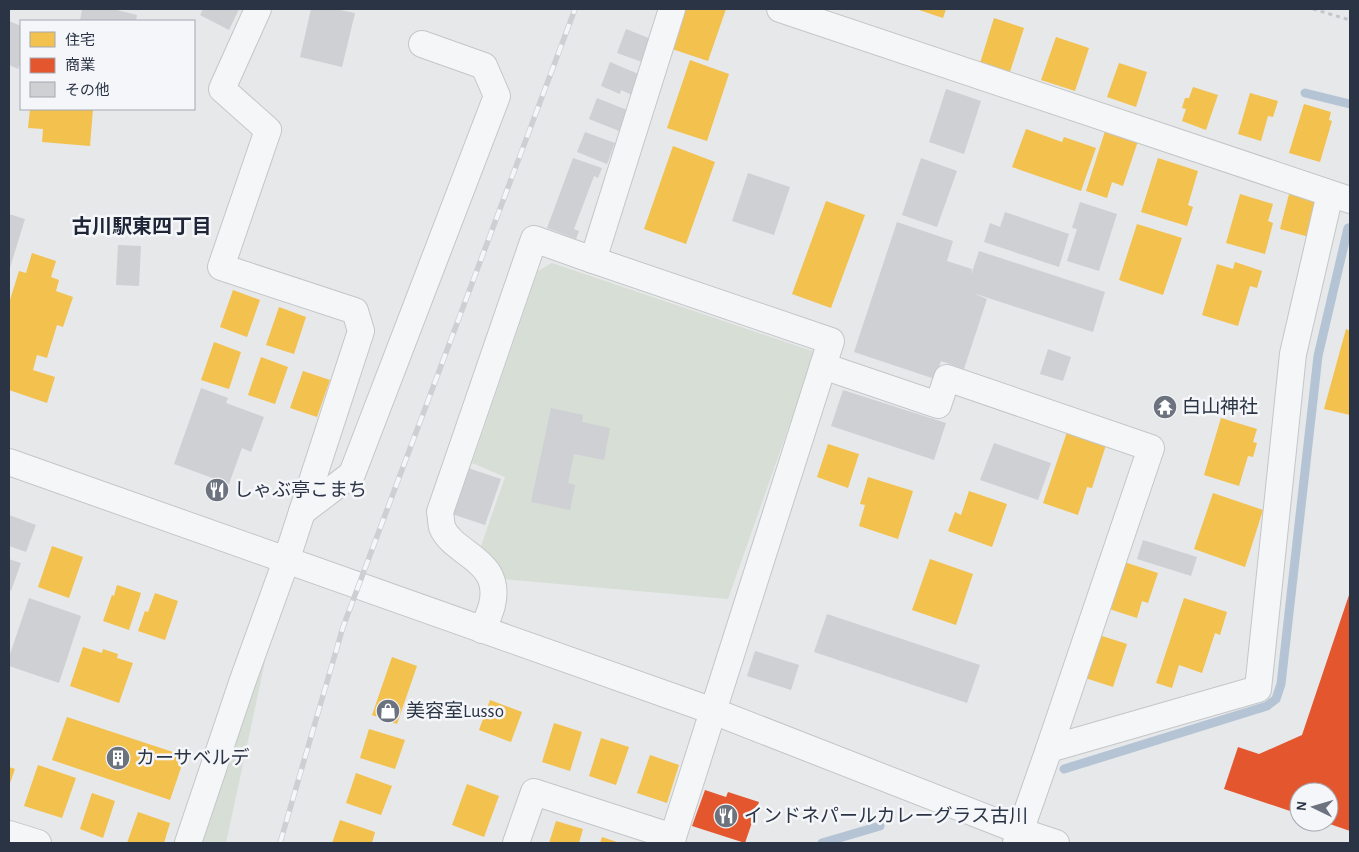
<svg xmlns="http://www.w3.org/2000/svg" width="1359" height="852" viewBox="0 0 1359 852" font-family="'Alegreya Sans','Noto Sans JP',sans-serif">
  <style>
    .green { fill: #d6ded6 }
    .homes { fill: #f2c14e }
    .shops { fill: #e4572e }
    .lines { fill: none; stroke-linecap: round; stroke-linejoin: round }
    .stream { stroke: #b4c4d5; stroke-width: 9 }
    .building { fill: #ced0d3 }
    .minor-casing { stroke: #c4c6c8; stroke-width: 28 }
    .path { stroke: #c5c6ca; stroke-width: 3; stroke-dasharray: 4 4; stroke-linecap: butt }
    .minor { stroke: #f5f6f7; stroke-width: 26 }
    .rail-casing { stroke: #cecfd2; stroke-width: 5.5 }
    .rail { stroke: #f4f6f9; stroke-width: 4; stroke-dasharray: 11; stroke-linecap: butt }
    .labels { text-anchor: middle; dominant-baseline: central; stroke-width: 5; stroke-linejoin: round; paint-order: stroke }
    .poi-label { font-size: 19px; fill: #2b3445; stroke: #f4f6f9; text-anchor: start }
    .neighbourhood-label { font-size: 20px; font-weight: bold; fill: #1d2536; stroke: #f4f6f9 }
  </style>
  <rect width="100%" height="100%" fill="#e6e8ea"/>
  <g class="green">
    <polygon points="552,263 815,352 728,599 503,579 480,549 505,477 472,463 538,271"/>
    <polygon points="272,629 226,843 199,843"/>
  </g>
  <g class="homes">
    <polygon points="686,9 726,9 708,61 672,49"/>
    <polygon points="916,9 946,9 943,18"/>
    <polygon points="994,18 1024,28 1010,72 980,63"/>
    <polygon points="1056,37 1089,48 1075,91 1041,80"/>
    <polygon points="690,60 729,74 707,141 667,128"/>
    <polygon points="1119,63 1147,72 1136,107 1107,97"/>
    <polygon points="1193,87 1218,95 1206,130 1182,121 1186,109 1182,108 1185,98 1189,98"/>
    <polygon points="1250,93 1278,101 1273,117 1268,116 1261,141 1238,134"/>
    <polygon points="1304,104 1331,112 1329,120 1332,121 1320,162 1289,153"/>
    <polygon points="30,109 93,109 90,146 42,142 43,129 28,128"/>
    <polygon points="1106,128 1139,138 1123,186 1112,182 1107,198 1086,191"/>
    <polygon points="1026,129 1062,142 1064,137 1096,148 1081,191 1012,167"/>
    <polygon points="673,146 715,162 686,244 644,229"/>
    <polygon points="1158,158 1198,171 1188,205 1193,207 1187,226 1141,212"/>
    <polygon points="1240,194 1273,204 1268,221 1273,223 1265,254 1226,243"/>
    <polygon points="1289,194 1323,204 1313,238 1280,229"/>
    <polygon points="826,201 865,215 831,308 792,294"/>
    <polygon points="1137,224 1182,238 1163,295 1119,280"/>
    <polygon points="32,253 56,261 51,277 59,280 56,291 73,297 63,327 57,325 47,358 37,355 33,370 55,377 47,403 9,390 9,303 19,271 26,273"/>
    <polygon points="1235,262 1262,271 1257,288 1250,286 1238,326 1202,315 1217,264 1233,269"/>
    <polygon points="233,290 260,300 247,337 220,327"/>
    <polygon points="279,307 306,317 294,354 266,345"/>
    <polygon points="1346,329 1350,331 1350,415 1324,409"/>
    <polygon points="214,342 241,352 229,389 201,380"/>
    <polygon points="261,357 288,367 275,404 248,395"/>
    <polygon points="303,371 330,380 317,417 290,408"/>
    <polygon points="1221,418 1257,429 1253,442 1257,443 1253,457 1248,456 1239,486 1204,475"/>
    <polygon points="1067,432 1106,445 1092,488 1087,487 1078,515 1043,503"/>
    <polygon points="828,444 859,454 848,488 817,477"/>
    <polygon points="868,477 913,491 898,539 859,526 865,505 860,504"/>
    <polygon points="969,491 1007,504 992,547 948,531 955,512 961,515"/>
    <polygon points="1213,493 1263,510 1245,567 1194,549"/>
    <polygon points="52,546 83,557 69,598 38,587"/>
    <polygon points="930,559 973,574 956,625 912,610"/>
    <polygon points="1115,559 1158,573 1148,603 1142,601 1137,618 1100,606"/>
    <polygon points="117,585 141,593 129,630 103,621 112,595 114,596"/>
    <polygon points="155,593 178,601 165,640 138,631 145,611 148,612"/>
    <polygon points="1184,598 1227,612 1220,635 1215,633 1202,673 1179,665 1172,688 1156,683"/>
    <polygon points="1096,634 1127,644 1113,687 1082,677"/>
    <polygon points="83,647 102,653 103,649 118,654 117,658 133,663 119,703 70,686"/>
    <polygon points="392,657 417,666 397,724 372,715"/>
    <polygon points="490,700 522,712 511,742 479,730"/>
    <polygon points="67,717 185,756 170,800 52,760"/>
    <polygon points="554,723 582,732 570,771 542,762"/>
    <polygon points="369,729 405,740 395,769 360,758"/>
    <polygon points="601,738 629,747 616,785 589,776"/>
    <polygon points="650,755 679,765 667,803 637,793"/>
    <polygon points="38,765 76,778 62,818 24,806"/>
    <polygon points="9,767 15,769 9,786"/>
    <polygon points="356,773 392,786 381,815 346,803"/>
    <polygon points="467,784 499,796 484,837 452,825"/>
    <polygon points="92,793 115,801 103,838 80,829"/>
    <polygon points="138,812 170,823 164,843 127,843"/>
    <polygon points="340,820 375,832 372,843 332,843"/>
    <polygon points="556,821 583,829 579,843 549,843"/>
    <polygon points="602,837 620,843 600,843"/>
  </g>
  <g class="shops">
    <polygon points="1350,592 1350,831 1324,822 1329,822 1329,792 1299,792 1299,814 1224,789 1238,747 1259,754 1302,735"/>
    <polygon points="705,790 726,797 728,792 759,802 745,843 692,826"/>
  </g>
  <g class="lines">
    <g class="stream">
      <polyline points="1305,93 1350,104"/>
      <polyline points="1064,769 1267,706 1276,699 1281,684 1318,356 1348,228"/>
      <polyline points="822,843 880,826"/>
    </g>
  </g>
  <g class="building">
    <polygon points="82,9 113,9 137,15 136,21 80,21"/>
    <polygon points="203,9 239,9 229,30 200,15"/>
    <polygon points="311,9 335,9 355,13 342,67 300,57"/>
    <polygon points="9,21 21,26 21,62 18,69 9,65"/>
    <polygon points="626,29 651,39 642,62 617,53"/>
    <polygon points="610,62 641,75 632,95 621,90 620,94 601,86"/>
    <polygon points="946,89 981,101 964,154 929,142"/>
    <polygon points="597,98 627,110 619,131 589,119"/>
    <polygon points="585,132 615,143 607,164 577,152"/>
    <polygon points="573,158 602,168 598,178 594,176 574,229 579,231 576,239 547,228"/>
    <polygon points="921,158 957,171 937,227 902,215"/>
    <polygon points="748,173 790,187 774,235 732,221"/>
    <polygon points="1080,202 1117,214 1099,271 1067,261 1077,229 1072,228"/>
    <polygon points="1005,212 1069,234 1059,267 984,242 990,223 1000,227"/>
    <polygon points="9,214 25,219 9,271"/>
    <polygon points="897,222 953,241 947,261 972,269 971,275 979,251 1105,292 1093,332 973,293 987,299 964,369 941,361 935,379 854,352"/>
    <polygon points="118,245 141,246 139,286 116,285"/>
    <polygon points="1048,349 1071,357 1063,381 1040,374"/>
    <polygon points="201,388 228,398 226,403 264,417 251,452 242,448 229,484 174,464"/>
    <polygon points="843,390 946,423 934,460 831,426"/>
    <polygon points="551,408 583,415 582,422 610,428 604,460 574,454 568,483 575,485 570,510 531,502"/>
    <polygon points="994,443 1051,463 1038,500 980,480"/>
    <polygon points="468,468 501,479 485,525 452,514"/>
    <polygon points="9,515 36,525 26,552 9,546"/>
    <polygon points="1143,540 1197,557 1191,576 1137,559"/>
    <polygon points="9,559 21,563 11,591 9,590"/>
    <polygon points="29,598 81,616 59,683 9,666 9,657"/>
    <polygon points="827,614 980,665 967,703 814,652"/>
    <polygon points="755,651 799,665 791,690 747,676"/>
  </g>
  <g class="lines">
    <g class="minor-casing">
      <g id="minor">
        <polyline points="780,9 1350,200"/>
        <polyline points="593,260 831,341 671,843"/>
        <polyline points="823,366 938,405 947,378 1151,448 1049,749"/>
        <polyline points="9,462 713,711 1020,831 1056,843"/>
        <polyline points="302,512 352,474 497,96 484,66 422,44"/>
        <path d="M482,630C486,622 490,613 492,605C503,559 453,555 442,527C441,523 441,517 440,512L534,239L593,260L672,9"/>
        <polyline points="9,834 38,843"/>
        <polyline points="188,843 243,680 286,561 361,331 355,311 221,267 268,130 222,89 258,9"/>
        <polyline points="516,843 534,792 673,837"/>
        <polyline points="1016,843 1049,749 1258,689 1293,354 1330,194"/>
      </g>
    </g>
    <polyline class="path" points="1313,9 1350,20"/>
    <use href="#minor" class="minor"/>
    <g class="rail-casing">
      <polyline id="rail" points="280,843 343,627 575,9"/>
    </g>
    <use href="#rail" class="rail"/>
  </g>
  <defs>
    <g id="temple-disc" transform="scale(1.25)"><circle r="9.5" fill="#6c737f" stroke="#f4f6f9"/><path d="M0-6L5-2H3V0L6.5 2.5H4V6H1.5V3h-3V6H-4V2.5H-6.5L-3 0V-2H-5Z" fill="#fff"/></g>
    <g id="restaurant-disc" transform="scale(1.25)"><circle r="9.5" fill="#6c737f" stroke="#f4f6f9"/><path d="M-5-6h1v4h1v-4h1v4h1v-4h1v5L-1.5 .5V6h-2V.5L-5-1ZM5-6V6H3V1.5H1.5Q1.5-4 5-6Z" fill="#fff"/></g>
    <g id="shop-disc" transform="scale(1.25)"><circle r="9.5" fill="#6c737f" stroke="#f4f6f9"/><path d="M-5-2.5h2.3a2.7 3.5 0 0 1 5.4 0H5L5.5 6h-11ZM-1.5-2.5h3a1.5 2.3 0 0 0-3 0Z" fill="#fff"/></g>
    <g id="building-disc" transform="scale(1.25)"><circle r="9.5" fill="#6c737f" stroke="#f4f6f9"/><path d="M-4-6H4V6H1V3H-1V6H-4ZM-2.5-4.3h1.7v1.8h-1.7ZM.8-4.3h1.7v1.8H.8ZM-2.5-1h1.7V.8h-1.7ZM.8-1h1.7V.8H.8Z" fill="#fff"/></g>
  </defs>
  <g fill-rule="evenodd">
    <use href="#temple-disc" x="1165" y="407"/>
    <use href="#restaurant-disc" x="217" y="490"/>
    <use href="#shop-disc" x="388" y="711"/>
    <use href="#building-disc" x="118" y="758"/>
    <use href="#restaurant-disc" x="726" y="816"/>
  </g>
  <g class="labels">
    <g class="poi-label">
      <text x="1182" y="407">白山神社</text>
      <text x="234" y="490">しゃぶ亭こまち</text>
      <text x="406" y="711">美容室Lusso</text>
      <text x="136" y="758">カーサベルデ</text>
      <text x="744" y="816">インドネパールカレーグラス古川</text>
    </g>
    <g class="neighbourhood-label">
      <text x="142" y="227">古川駅東四丁目</text>
    </g>
  </g>
  <rect width="1359" height="852" fill="none" stroke="#2b3445" stroke-width="20"/>
  <rect x="20" y="20" width="175" height="90" fill="#f4f6f9" stroke="#a4a8b1"/>
  <rect x="30" y="32" width="25" height="15" fill="#f2c14e" stroke="#a4a8b1"/>
  <text x="65" y="45" font-size="15" fill="#2b3445">住宅</text>
  <rect x="30" y="58" width="25" height="15" fill="#e4572e" stroke="#a4a8b1"/>
  <text x="65" y="70" font-size="15" fill="#2b3445">商業</text>
  <rect x="30" y="82" width="25" height="15" fill="#ced0d3" stroke="#a4a8b1"/>
  <text x="65" y="95" font-size="15" fill="#2b3445">その他</text>
  <g transform="translate(1314 807) rotate(275)"><circle r="24" fill="#f4f6f9" stroke="#a4a8b1"/>
  <path d="M0-4L9 19L0 12L-9 19Z" fill="#6c737f"/>
  <text y="-8" font-size="14" font-weight="bold" text-anchor="middle" fill="#2b3445">N</text>
  </g>
</svg>
